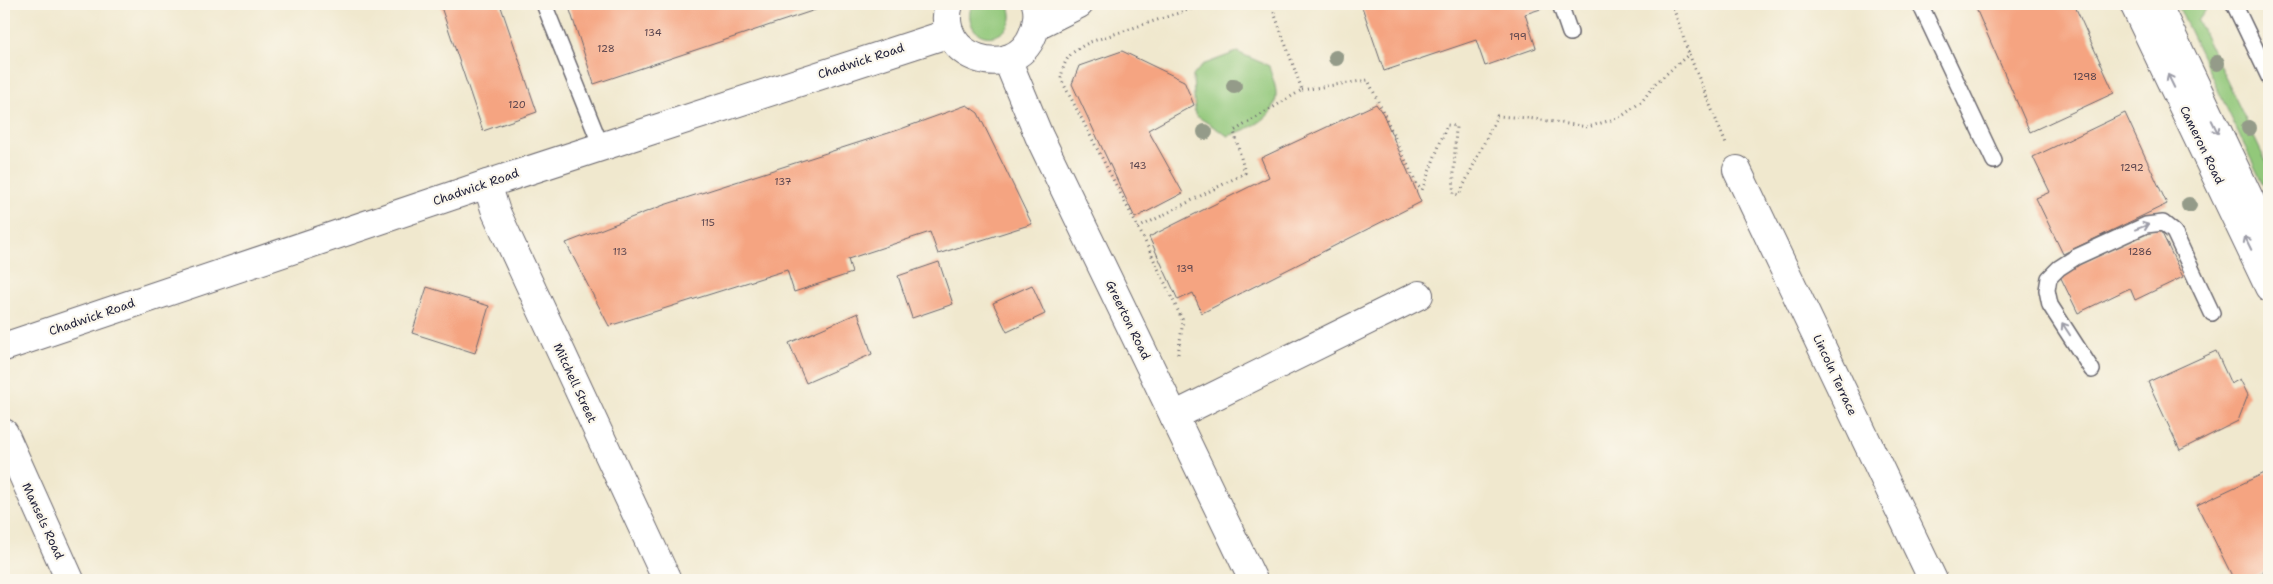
<svg xmlns="http://www.w3.org/2000/svg" width="2273" height="584" viewBox="0 0 2273 584" font-family="'Shantell Sans',sans-serif">
  <style>
    .green { fill: #92c87a; stroke: #5a755a }
    .building { fill: #f5a481 }
    .lines { fill: none; stroke-linecap: round; stroke-linejoin: round }
    .lane-casing { stroke: #6a676e; stroke-width: 18 }
    .street-casing { stroke: #6a676e; stroke-width: 30 }
    .secondary-casing { stroke: #6a676e; stroke-width: 30 }
    .path { stroke: #6a676e; stroke-width: 3; stroke-dasharray: 1 4; stroke-linecap: butt }
    .lane { stroke: #fff; stroke-width: 15 }
    .street { stroke: #fff; stroke-width: 28 }
    .secondary { stroke: #fff; stroke-width: 28 }
    .tree { fill: #949b89 }
    .oneway { stroke: #9c9ca7 }
    .labels { text-anchor: middle; dominant-baseline: central; stroke-width: 4.5; stroke-linejoin: round; paint-order: stroke }
    .number-label { font-size: 10px; fill: #57424c }
    .street-label { font-size: 12px; fill: #22223b; stroke: #fbf7ec }
  </style>
  <rect width="100%" height="100%" fill="#fbf7ec"/>
  <filter id="ink" filterUnits="userSpaceOnUse"><feTurbulence type="fractalNoise" baseFrequency=".02" numOctaves="2"/><feDisplacementMap in="SourceGraphic" scale="10" xChannelSelector="R" yChannelSelector="G"/><feConvolveMatrix kernelMatrix="1 2 1 2 8 2 1 2 1" color-interpolation-filters="sRGB"/></filter>
  <filter id="wash" filterUnits="userSpaceOnUse"><feTurbulence type="fractalNoise" baseFrequency=".0096" numOctaves="4" result="noise"/><feDisplacementMap in="SourceGraphic" scale="20" xChannelSelector="R" yChannelSelector="G"/><feGaussianBlur stdDeviation="1.12" result="paint"/><feColorMatrix in="noise" values="0 0 0 0 0 0 0 0 0 0 0 0 0 0 0 0 0 1.4 0 .05"/><feComposite in="paint" operator="in"/></filter>
  <g filter="url(#wash)">
    <rect width="100%" height="100%" fill="#f0e8ce"/>
    <g class="green">
      <path d="M973,4H1008C1023,33 980,50 971,23C969,16 969,10 973,4Z"/>
      <polygon points="2177,4 2210,4 2198,21 2269,168 2269,197"/>
      <path d="M1237,52L1269,66C1271,75 1277,87 1276,96C1276,120 1247,129 1228,136L1195,115L1193,76L1202,65Z"/>
    </g>
    <g id="blocks">
      <g class="building">
        <polygon points="440,4 500,4 537,112 483,131"/>
        <polygon points="568,4 833,4 594,84"/>
        <polygon points="1361,4 1550,4 1550,6 1525,14 1536,48 1485,66 1476,40 1384,71"/>
        <polygon points="1974,4 2074,4 2114,93 2030,132"/>
        <polygon points="1122,51 1184,81 1194,105 1148,130 1183,193 1135,218 1072,84 1079,66"/>
        <polygon points="1376,104 1383,114 1421,202 1202,313 1193,293 1178,300 1149,237 1269,177 1261,158"/>
        <polygon points="967,105 978,113 1032,224 938,254 930,232 848,259 852,273 794,292 787,270 609,326 566,243 664,205 898,130"/>
        <polygon points="2125,113 2167,204 2063,254 2036,198 2050,192 2033,157"/>
        <polygon points="2159,227 2183,277 2135,300 2130,288 2078,313 2059,274"/>
        <polygon points="939,262 953,304 912,318 898,276"/>
        <polygon points="1032,285 1045,314 1007,332 993,303"/>
        <polygon points="427,287 489,306 475,353 412,333"/>
        <polygon points="858,313 872,354 806,383 789,343"/>
        <polygon points="2216,351 2231,384 2240,379 2248,395 2238,421 2180,450 2148,382"/>
        <polygon points="2269,471 2269,569 2245,580 2234,580 2197,505"/>
      </g>
    </g>
  </g>
  <g filter="url(#ink)">
    <use href="#blocks" fill-opacity="0" stroke="#6a676e" stroke-width="1"/>
    <g class="lines">
      <g class="lane-casing">
        <g id="lane">
          <polyline points="544,4 601,146"/>
          <polyline points="1560,4 1570,33"/>
          <polyline points="1920,4 1994,161"/>
          <polyline points="2234,4 2269,77"/>
          <polyline points="2092,370 2050,305 2047,290 2049,278 2059,268 2076,257 2146,225 2163,223 2174,232 2212,313"/>
        </g>
      </g>
      <g class="street-casing">
        <g id="street">
          <polyline points="1007,59 1039,136 1253,580"/>
          <polyline points="1737,170 1933,580"/>
          <polyline points="487,184 496,212 667,580"/>
          <polyline points="1174,416 1419,295"/>
          <polyline points="4,433 70,580"/>
        </g>
      </g>
      <g class="secondary-casing">
        <g id="secondary">
          <path d="M949,4C933,58 1014,84 1033,34C1037,24 1039,14 1036,4"/>
          <polyline points="2134,4 2269,287"/>
          <polyline points="2157,4 2269,240"/>
          <polyline points="1037,25 1079,4"/>
          <polyline points="4,347 487,184 950,33"/>
        </g>
      </g>
      <g class="path">
        <polyline points="1672,4 1689,54"/>
        <polyline points="1302,90 1368,80 1417,185 1422,190 1447,125 1456,126 1453,194 1459,195 1497,116 1528,118 1588,127 1621,117 1642,101 1656,83 1689,54 1726,144"/>
        <polyline points="1138,228 1245,173 1234,131 1302,90 1271,4"/>
        <path d="M1178,354L1183,321L1144,239L1061,79C1064,57 1071,52 1090,42L1206,4"/>
      </g>
      <use href="#lane" class="lane"/>
      <use href="#street" class="street"/>
      <use href="#secondary" class="secondary"/>
    </g>
    <g class="tree">
      <circle cx="1336" cy="58" r="8"/>
      <circle cx="2217" cy="63" r="8"/>
      <circle cx="1234" cy="86" r="8"/>
      <circle cx="2249" cy="128" r="8"/>
      <circle cx="1205" cy="132" r="8"/>
      <circle cx="2189" cy="205" r="8"/>
    </g>
    <defs><path id="oneway-shaft" d="M-6 0H5M1.5-3L5.5 0L1.5 3" fill="none" stroke-width="1.6" stroke-linecap="round" stroke-linejoin="round" transform="scale(1.25)"/></defs>
    <g class="oneway">
      <use href="#oneway-shaft" transform="translate(2171 81) rotate(-116)"/>
      <use href="#oneway-shaft" transform="translate(2215 127) rotate(64)"/>
      <use href="#oneway-shaft" transform="translate(2142 227) rotate(-20)"/>
      <use href="#oneway-shaft" transform="translate(2248 243) rotate(-116)"/>
      <use href="#oneway-shaft" transform="translate(2066 329) rotate(-123)"/>
    </g>
  </g>
  <g class="labels">
    <g class="number-label">
      <text x="653" y="32">134</text>
      <text x="1518" y="36">199</text>
      <text x="606" y="48">128</text>
      <text x="2085" y="76">1298</text>
      <text x="517" y="104">120</text>
      <text x="1138" y="165">143</text>
      <text x="2132" y="167">1292</text>
      <text x="783" y="181">137</text>
      <text x="708" y="222">115</text>
      <text x="620" y="251">113</text>
      <text x="2140" y="251">1286</text>
      <text x="1185" y="268">139</text>
    </g>
    <g class="street-label">
      <text transform="translate(861 61) rotate(-18)">Chadwick Road</text>
      <text transform="translate(2202 145) rotate(64)">Cameron Road</text>
      <text transform="translate(476 187) rotate(-19)">Chadwick Road</text>
      <text transform="translate(92 317) rotate(-19)">Chadwick Road</text>
      <text transform="translate(1128 320) rotate(64)">Greerton Road</text>
      <text transform="translate(1835 375) rotate(65)">Lincoln Terrace</text>
      <text transform="translate(575 383) rotate(65)">Mitchell Street</text>
      <text transform="translate(43 521) rotate(65)">Mansels Road</text>
    </g>
  </g>
  <rect width="2273" height="584" fill="none" stroke="#fbf7ec" stroke-width="20"/>
</svg>
